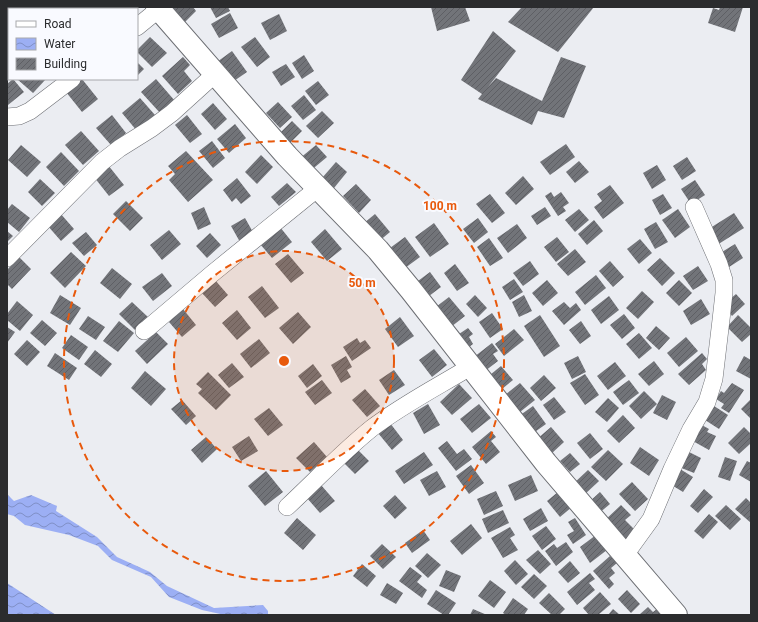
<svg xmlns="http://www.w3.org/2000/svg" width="758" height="622" viewBox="0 0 758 622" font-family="Roboto,sans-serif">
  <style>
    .water { fill: url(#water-waves) }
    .building { fill: url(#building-hatch) }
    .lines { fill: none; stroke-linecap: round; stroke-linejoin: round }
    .street-casing { stroke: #6c6e73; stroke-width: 18 }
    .secondary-casing { stroke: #6c6e73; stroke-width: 24 }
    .street { stroke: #fff; stroke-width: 17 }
    .secondary { stroke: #fff; stroke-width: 22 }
    .ring { fill: none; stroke: #e8590c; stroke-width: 2; stroke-dasharray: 7 5 }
    .centre { fill: #e8590c; stroke: #f9faff; stroke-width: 2 }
    .ring-label { font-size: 12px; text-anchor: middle; font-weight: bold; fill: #e8590c; stroke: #f9faff; stroke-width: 4; stroke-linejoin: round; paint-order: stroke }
  </style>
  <defs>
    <pattern id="water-waves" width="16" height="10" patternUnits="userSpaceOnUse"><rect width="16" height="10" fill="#9caff4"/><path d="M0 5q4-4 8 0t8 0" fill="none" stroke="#7f8fc6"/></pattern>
    <pattern id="building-hatch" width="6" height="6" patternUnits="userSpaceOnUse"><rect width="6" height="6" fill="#727479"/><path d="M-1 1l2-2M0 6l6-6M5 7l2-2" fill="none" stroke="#5e5f64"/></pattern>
  </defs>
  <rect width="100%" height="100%" fill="#ebedf2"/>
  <g class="water">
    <polygon points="7,494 14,501 31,495 57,506 56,511 97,537 117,557 150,572 167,586 214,608 263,605 268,611 268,615 225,615 202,610 169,597 151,577 112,560 98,546 69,535 25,525 14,516 7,514"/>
    <polygon points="7,583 56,615 7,615"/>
  </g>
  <g class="building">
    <polygon points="12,7 19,7 21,9 9,9 9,22 7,19 7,10"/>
    <polygon points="63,7 83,7 81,9 65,9"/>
    <polygon points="174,7 193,7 196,11 184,23 171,9"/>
    <polygon points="210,7 228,7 230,11 216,18"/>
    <polygon points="431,7 465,7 470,21 437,31"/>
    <polygon points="522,7 594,7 558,52 508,22"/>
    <polygon points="720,7 743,7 735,32 708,23 713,8 719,10"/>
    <polygon points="230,13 238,28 219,38 211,24"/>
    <polygon points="279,14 287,31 270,40 261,23"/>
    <polygon points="493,31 516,51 488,87 496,78 542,101 561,57 586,66 564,118 538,111 532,125 478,99 482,94 461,80"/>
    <polygon points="150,37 167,53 152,67 137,52 137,50"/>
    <polygon points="255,37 270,57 257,67 241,47"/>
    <polygon points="232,51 247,72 231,83 217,62"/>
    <polygon points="304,55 314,71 302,79 292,63"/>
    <polygon points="183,57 190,65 184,71 192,81 178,94 162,76"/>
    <polygon points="137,62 144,69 137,76"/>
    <polygon points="286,64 295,77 281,86 272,72"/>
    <polygon points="13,79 24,92 8,105 7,103 7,84"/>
    <polygon points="17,79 46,79 33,93"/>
    <polygon points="82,79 98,99 82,112 66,92"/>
    <polygon points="156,79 175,101 161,114 141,92"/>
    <polygon points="318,81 329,95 316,105 305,91"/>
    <polygon points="304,95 316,110 303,120 291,106"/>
    <polygon points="140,98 155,115 137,131 122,113"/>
    <polygon points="278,102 292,117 280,128 266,113"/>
    <polygon points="213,103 227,119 215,130 201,114"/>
    <polygon points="322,111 334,123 318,138 306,126"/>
    <polygon points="112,115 126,133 111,145 96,128"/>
    <polygon points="187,115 202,134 190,143 175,125"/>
    <polygon points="292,121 302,131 287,146 277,136"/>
    <polygon points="235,124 246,138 229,153 217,139"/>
    <polygon points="81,131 99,151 83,165 65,145"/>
    <polygon points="212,141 225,158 213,168 199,151"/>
    <polygon points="566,144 575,157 550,175 540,162"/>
    <polygon points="21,145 41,162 27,177 8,160"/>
    <polygon points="316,145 327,157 309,172 299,159"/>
    <polygon points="186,151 213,180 188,202 169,180 175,174 168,166"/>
    <polygon points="61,152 79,171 64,186 46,167"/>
    <polygon points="261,155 273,167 257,184 245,172"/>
    <polygon points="687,157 696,171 682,180 673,166"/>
    <polygon points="579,161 589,172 575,183 566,172"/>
    <polygon points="336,162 347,172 334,188 322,178"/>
    <polygon points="108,165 124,185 109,196 94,177"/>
    <polygon points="657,165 666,180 652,189 643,173"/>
    <polygon points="523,176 534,189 516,205 505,193"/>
    <polygon points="237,178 251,196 241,204 236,198 232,202 223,190"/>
    <polygon points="40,179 55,193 42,206 28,192"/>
    <polygon points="695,180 705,195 691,204 681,189"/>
    <polygon points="287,183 296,192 279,206 271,197"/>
    <polygon points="356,184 371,200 359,213 343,196"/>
    <polygon points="610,185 624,203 603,219 594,207 602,201 597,194"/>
    <polygon points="551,192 554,197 561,192 569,203 563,207 566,211 558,216 545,196"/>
    <polygon points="490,194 505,213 492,223 476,204"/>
    <polygon points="663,194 672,208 660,215 652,200"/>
    <polygon points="126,201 143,218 130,231 113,214"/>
    <polygon points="12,204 30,218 19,232 7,222 7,210"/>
    <polygon points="204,207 211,224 198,230 191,213"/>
    <polygon points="545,207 551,216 537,225 531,216"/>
    <polygon points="579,209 589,220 575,232 565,220"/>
    <polygon points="678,209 690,227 675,238 662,220"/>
    <polygon points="60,213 74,229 61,241 47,225"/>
    <polygon points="734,213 744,228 717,245 707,230"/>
    <polygon points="375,214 390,232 378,242 363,224"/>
    <polygon points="245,218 254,234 240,242 231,226"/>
    <polygon points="478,218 488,232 474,243 463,229"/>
    <polygon points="594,220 603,231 587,245 578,234"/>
    <polygon points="656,222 668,242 655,249 644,229"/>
    <polygon points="434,223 449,244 430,257 415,237"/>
    <polygon points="517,224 527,238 508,253 497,238"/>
    <polygon points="280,227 292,242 272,258 260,244"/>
    <polygon points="325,229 342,249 327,261 311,242"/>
    <polygon points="169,230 181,244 162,260 150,245"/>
    <polygon points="7,231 13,236 7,242"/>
    <polygon points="86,232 97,245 84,256 72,243"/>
    <polygon points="210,233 221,245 207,258 196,246"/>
    <polygon points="405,237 420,257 405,268 390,248"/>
    <polygon points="557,237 569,252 556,262 544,247"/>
    <polygon points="489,238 503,258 490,266 477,247"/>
    <polygon points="640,239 652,253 639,264 627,249"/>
    <polygon points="735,244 743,258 726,269 717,255"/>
    <polygon points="575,249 586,262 568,276 557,264"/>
    <polygon points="71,252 86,266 65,288 50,273"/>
    <polygon points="288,254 304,273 291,283 275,264"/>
    <polygon points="19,257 31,269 12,289 7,284 7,270"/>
    <polygon points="660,258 675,273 662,286 647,270"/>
    <polygon points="530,261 539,274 523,286 513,273"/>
    <polygon points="610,261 624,277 613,287 599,271"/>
    <polygon points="455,264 469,283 457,291 444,273"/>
    <polygon points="698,266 708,281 693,290 683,276"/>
    <polygon points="112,268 132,284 120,299 100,283"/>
    <polygon points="430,272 441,287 425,299 414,284"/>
    <polygon points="162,273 172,286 153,301 142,287"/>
    <polygon points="596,275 606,288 585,305 575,292"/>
    <polygon points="514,279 523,292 510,300 502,287"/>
    <polygon points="215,280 228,295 215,307 201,292"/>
    <polygon points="547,280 558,293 543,306 532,293"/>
    <polygon points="679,280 692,293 679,306 666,293"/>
    <polygon points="262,286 279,308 265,318 248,297"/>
    <polygon points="642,291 654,302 638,319 626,308"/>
    <polygon points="736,294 745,304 732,316 723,305"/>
    <polygon points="60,295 81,308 70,325 50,313"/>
    <polygon points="475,295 487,308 478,317 466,304"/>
    <polygon points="524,295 532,311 519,317 512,302"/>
    <polygon points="609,296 619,310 601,324 591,310"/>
    <polygon points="449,297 465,316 447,330 432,310"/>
    <polygon points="701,299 710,314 691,325 683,311"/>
    <polygon points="17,301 33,315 20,331 7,320 7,314"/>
    <polygon points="132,302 149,318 136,331 119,314"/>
    <polygon points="564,302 570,308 576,303 581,310 564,325 552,311"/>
    <polygon points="183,309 196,325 182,337 169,322"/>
    <polygon points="237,310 251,328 237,340 222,323"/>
    <polygon points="298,312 311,327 293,344 279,328"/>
    <polygon points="492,313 503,329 490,338 479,322"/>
    <polygon points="624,314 635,328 622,339 610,325"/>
    <polygon points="540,315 560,346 544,357 524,326"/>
    <polygon points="738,315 751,328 751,334 742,342 727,327"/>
    <polygon points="88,316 105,327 96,340 79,329"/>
    <polygon points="400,317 414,336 398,347 385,329"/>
    <polygon points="42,320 57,333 45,346 30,333"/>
    <polygon points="119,321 134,333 118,352 103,341"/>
    <polygon points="581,321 591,336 580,344 569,330"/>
    <polygon points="656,326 670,338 659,350 646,338"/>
    <polygon points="7,327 15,332 7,343"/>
    <polygon points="468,328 473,334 469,337 473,344 465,350 456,336"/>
    <polygon points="514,329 524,340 504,356 495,344"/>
    <polygon points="156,332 168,344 147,364 135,351"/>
    <polygon points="639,333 652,348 639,359 626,344"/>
    <polygon points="71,335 88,347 79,360 62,348"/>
    <polygon points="686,337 698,351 679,367 667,353"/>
    <polygon points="357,338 360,343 365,340 371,348 352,361 343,347"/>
    <polygon points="259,339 270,353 251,368 240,354"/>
    <polygon points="27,340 40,352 27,366 14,354"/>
    <polygon points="492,343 498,351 493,354 498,361 485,371 474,357"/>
    <polygon points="434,349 447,365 432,377 419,360"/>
    <polygon points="95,350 112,364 101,377 84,364"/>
    <polygon points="55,353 77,368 69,380 47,366"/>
    <polygon points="702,353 707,359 702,364 706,370 689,385 678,374"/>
    <polygon points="346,356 352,367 347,370 351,377 341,383 331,365"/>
    <polygon points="578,356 586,372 572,379 564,363"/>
    <polygon points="744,356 751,360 751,379 736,371"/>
    <polygon points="654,361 664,374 649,386 638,374"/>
    <polygon points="615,362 626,376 608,390 597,376"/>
    <polygon points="232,363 244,377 229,388 218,375"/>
    <polygon points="313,364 322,376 307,388 298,376"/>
    <polygon points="501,366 513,380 497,393 485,379"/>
    <polygon points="394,370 405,385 389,395 379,380"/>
    <polygon points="145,371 166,389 151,406 131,388"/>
    <polygon points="208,372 231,395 216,410 198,393 202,389 196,384"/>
    <polygon points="585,374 599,395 585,405 570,383"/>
    <polygon points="544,375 556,388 541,401 530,388"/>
    <polygon points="322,380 332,393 315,405 305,392"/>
    <polygon points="629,380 639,393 623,405 613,392"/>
    <polygon points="520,383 535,400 520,412 505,395"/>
    <polygon points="732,383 744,390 729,413 721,408 724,404 716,399 721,391 724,393"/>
    <polygon points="459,384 472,398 452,415 440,402"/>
    <polygon points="365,389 380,406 367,417 352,400"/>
    <polygon points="644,391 657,404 641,419 629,406"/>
    <polygon points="662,395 676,402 667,420 653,413"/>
    <polygon points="554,397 566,412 554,420 543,405"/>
    <polygon points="608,398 619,408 607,422 595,412"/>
    <polygon points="751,399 751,419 741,409"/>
    <polygon points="182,400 196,416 186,425 171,409"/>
    <polygon points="428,404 440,425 424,434 413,413"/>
    <polygon points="479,404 491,418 472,433 460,419"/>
    <polygon points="533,406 546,424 532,434 519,416"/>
    <polygon points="714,406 728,415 719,429 705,420"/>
    <polygon points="269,408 283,425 268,436 254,419"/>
    <polygon points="623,415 635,428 619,443 607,431"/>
    <polygon points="390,423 403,440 392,450 378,433"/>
    <polygon points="700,424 709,429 707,432 716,436 709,450 691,440"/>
    <polygon points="551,427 564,442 551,454 537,439"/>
    <polygon points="744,427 751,434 751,443 739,454 728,443"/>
    <polygon points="491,431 496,437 491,441 500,452 486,464 472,447"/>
    <polygon points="590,433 603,449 590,459 577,443"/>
    <polygon points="249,436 258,451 241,461 232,447"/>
    <polygon points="206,437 217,449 202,463 191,450"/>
    <polygon points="447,441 457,454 464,449 472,459 456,471 438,448"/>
    <polygon points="314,442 327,457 310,472 296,458"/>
    <polygon points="640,447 659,460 649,476 630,463"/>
    <polygon points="357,449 369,461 355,474 343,462"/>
    <polygon points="608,450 623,464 606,481 591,467"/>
    <polygon points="687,451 701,458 694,473 679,467"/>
    <polygon points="424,452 433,465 404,484 395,471"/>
    <polygon points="570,453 580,464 570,472 560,461"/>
    <polygon points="725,457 737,461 730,481 718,477"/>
    <polygon points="747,461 751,463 751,482 739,475"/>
    <polygon points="471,465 484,483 469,494 456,476"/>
    <polygon points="680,469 693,477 683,492 670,484"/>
    <polygon points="588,470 599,481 584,495 573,484"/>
    <polygon points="266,471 283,492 265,506 248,486"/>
    <polygon points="437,471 446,487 429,496 420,480"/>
    <polygon points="531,475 538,491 515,501 508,485"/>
    <polygon points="632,482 648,499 635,511 619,494"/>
    <polygon points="321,485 335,501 320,513 307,498"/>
    <polygon points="704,489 713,497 698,513 690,506"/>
    <polygon points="496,491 503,506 484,515 477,499"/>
    <polygon points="558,492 572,507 560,517 547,501"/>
    <polygon points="600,492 610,504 598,514 588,503"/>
    <polygon points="395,495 407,508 395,519 383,506"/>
    <polygon points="746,498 751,503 751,523 735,509"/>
    <polygon points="621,505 631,515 625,520 636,531 621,544 602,523"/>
    <polygon points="726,505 741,519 730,530 715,516"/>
    <polygon points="541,508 548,521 530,531 523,519"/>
    <polygon points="503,510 509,523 488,533 482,519"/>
    <polygon points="709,514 718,522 703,539 694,531"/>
    <polygon points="297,518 316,535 303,550 284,533"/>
    <polygon points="575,518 586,535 573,544 567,535 574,531 568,522"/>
    <polygon points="471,524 482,538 462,555 450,541"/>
    <polygon points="546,526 556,539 542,550 532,536"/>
    <polygon points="510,527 515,535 510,538 518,550 503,558 491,538"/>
    <polygon points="423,530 430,540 412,553 405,543"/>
    <polygon points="596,535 607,550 590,563 580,547"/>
    <polygon points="566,542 573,552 556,566 545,551 554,544 557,548"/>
    <polygon points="382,544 396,557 383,569 370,556"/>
    <polygon points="538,550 551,564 540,574 526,560"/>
    <polygon points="427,553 441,565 428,578 415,566"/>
    <polygon points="610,556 617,563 611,568 615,573 609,578 614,584 609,589 593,571"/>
    <polygon points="515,560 528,574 516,585 504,571"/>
    <polygon points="570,561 580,573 568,583 558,572"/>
    <polygon points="362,564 376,576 367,587 353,576"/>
    <polygon points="410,567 422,576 417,582 427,590 422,598 399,581"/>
    <polygon points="446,570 461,576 454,592 439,586"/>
    <polygon points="590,573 595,579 589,583 595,590 577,605 567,592"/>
    <polygon points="534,574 547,586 534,599 521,587"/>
    <polygon points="490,580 506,592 494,608 478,596"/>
    <polygon points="387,583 403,593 396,604 380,595"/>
    <polygon points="436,590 456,603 448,615 444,615 427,604"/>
    <polygon points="627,590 640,604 631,613 618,599"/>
    <polygon points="600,592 611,604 598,615 589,615 583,608"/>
    <polygon points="549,593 565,609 559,615 552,615 539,603"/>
    <polygon points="513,598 528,609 524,615 506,615 503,613"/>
    <polygon points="648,607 653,612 657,609 663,615 639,615"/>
    <polygon points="473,609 487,615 470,615"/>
    <polygon points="613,609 620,615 608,615"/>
  </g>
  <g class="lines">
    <g class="street-casing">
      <g id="street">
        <polyline points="137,27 159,9"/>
        <polyline points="7,117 19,116 30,111 72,79"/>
        <polyline points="7,258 102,162 120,148 152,128 172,113 215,74"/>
        <polyline points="144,331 148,328 213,273 318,188"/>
        <path d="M287,507C315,481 342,452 372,428C402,405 437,387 470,367"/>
        <polyline points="625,555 651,519 672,469 691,429 707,402 714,379 721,320 724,293 724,280 719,264 694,207"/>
      </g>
    </g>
    <g class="secondary-casing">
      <polyline id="secondary" points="157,7 287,156 378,250 411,290 546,463 676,615"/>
    </g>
    <use href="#street" class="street"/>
    <use href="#secondary" class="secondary"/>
  </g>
  <circle cx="284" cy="361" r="110" fill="#e8590c" fill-opacity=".12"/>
  <g class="ring">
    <circle cx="284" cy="361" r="110"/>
    <circle cx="284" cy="361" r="220"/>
  </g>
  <circle cx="284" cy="361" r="6" class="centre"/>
  <g class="ring-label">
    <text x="440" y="210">100 m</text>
    <text x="362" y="287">50 m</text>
  </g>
  <rect width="758" height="622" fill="none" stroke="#2b2c2e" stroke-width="16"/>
  <rect x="8" y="8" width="130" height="72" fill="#f9faff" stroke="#a7a8ab"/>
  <rect x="16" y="21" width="20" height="6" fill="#ffffff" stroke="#a7a8ab"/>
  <text x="44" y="28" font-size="12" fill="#2b2c2e">Road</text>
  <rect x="16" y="38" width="20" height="12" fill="url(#water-waves)" stroke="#a7a8ab"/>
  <text x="44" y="48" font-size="12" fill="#2b2c2e">Water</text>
  <rect x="16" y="58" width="20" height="12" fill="url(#building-hatch)" stroke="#a7a8ab"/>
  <text x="44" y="68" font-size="12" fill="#2b2c2e">Building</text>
</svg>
